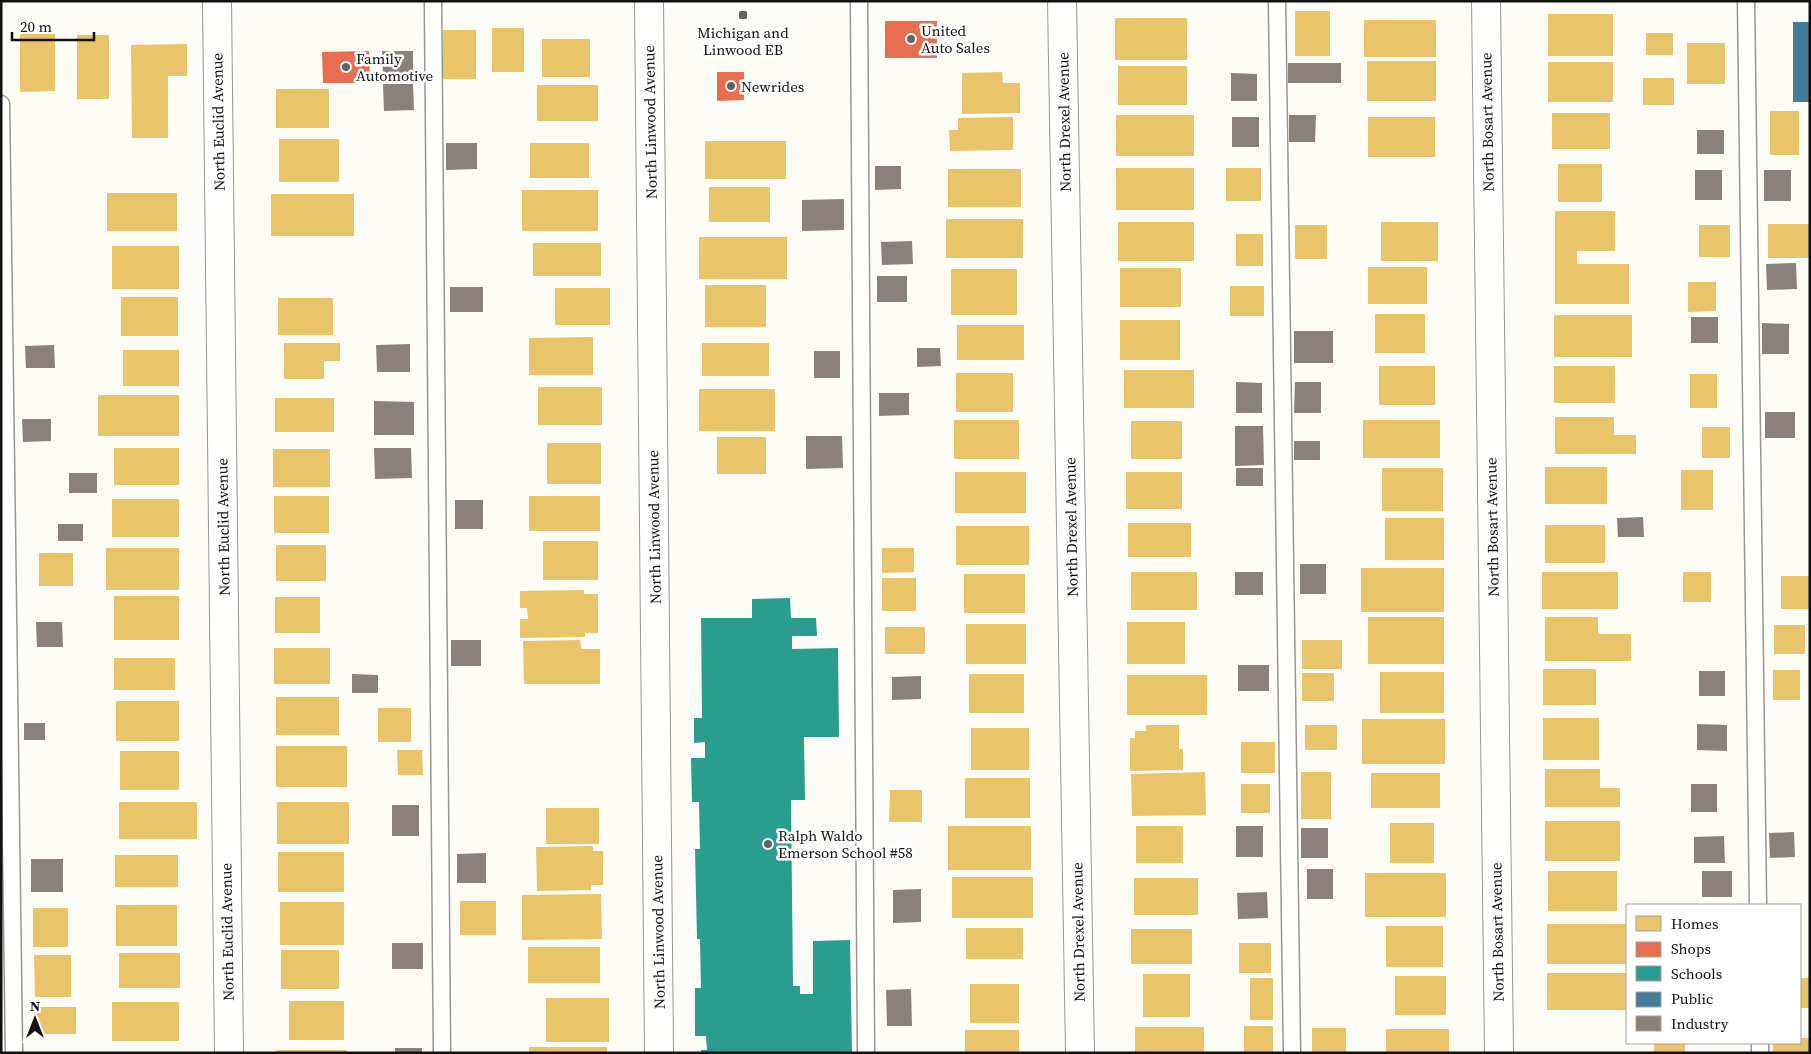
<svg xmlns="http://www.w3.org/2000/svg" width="1811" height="1054" viewBox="0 0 1811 1054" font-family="'Source Serif 4',serif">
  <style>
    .homes { fill: #e9c46a }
    .shops { fill: #e76f51 }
    .schools { fill: #2a9d8f }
    .public { fill: #457b9d }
    .industry { fill: #8a817c }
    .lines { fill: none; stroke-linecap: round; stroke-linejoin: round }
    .service-casing { stroke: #979795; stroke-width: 19 }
    .minor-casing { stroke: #979795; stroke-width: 30 }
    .tertiary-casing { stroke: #979795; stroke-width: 30 }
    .service { stroke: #fffffe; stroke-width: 16 }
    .minor { stroke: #fffffe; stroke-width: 28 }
    .tertiary { stroke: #fffffe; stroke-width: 28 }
    .poi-dot { fill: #646362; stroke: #fff; stroke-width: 2 }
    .labels { text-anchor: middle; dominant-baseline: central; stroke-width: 5; stroke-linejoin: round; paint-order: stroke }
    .poi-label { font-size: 15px; fill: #111; stroke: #fff; text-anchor: start }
    .street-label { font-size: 15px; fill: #111; stroke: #fff }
  </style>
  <rect width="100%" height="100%" fill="#fdfcf7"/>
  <g class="homes">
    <rect x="1295" y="11" width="35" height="45"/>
    <rect x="1548" y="14" width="65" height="42"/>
    <rect x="1115" y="18" width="72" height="42"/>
    <rect x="1364" y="20" width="72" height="37"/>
    <rect x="492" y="28" width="32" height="44"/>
    <rect x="443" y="30" width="33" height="49"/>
    <rect x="1646" y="33" width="27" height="22"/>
    <polygon points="20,34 55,34 55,91 20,92"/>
    <rect x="77" y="35" width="32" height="64"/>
    <rect x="542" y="39" width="48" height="38"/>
    <rect x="1687" y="43" width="38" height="41"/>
    <polygon points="187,44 187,76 168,76 168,138 132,138 131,45"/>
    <rect x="1367" y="61" width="69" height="40"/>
    <rect x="1548" y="62" width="65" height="40"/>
    <rect x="1118" y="66" width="69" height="39"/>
    <polygon points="1002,72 1003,83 1020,83 1020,113 962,114 962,73"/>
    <rect x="1643" y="78" width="31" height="27"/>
    <rect x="537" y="85" width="61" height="36"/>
    <rect x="276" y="89" width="53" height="39"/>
    <rect x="1770" y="111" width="29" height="44"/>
    <rect x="1552" y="113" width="58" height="36"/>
    <rect x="1116" y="115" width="78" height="41"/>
    <polygon points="1013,117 1013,150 950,151 949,130 958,130 958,118"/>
    <rect x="1368" y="117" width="67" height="40"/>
    <rect x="279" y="139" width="60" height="43"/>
    <rect x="705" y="141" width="81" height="38"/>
    <rect x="530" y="143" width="59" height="35"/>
    <rect x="1558" y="164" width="44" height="38"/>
    <rect x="1116" y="168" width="78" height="42"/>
    <rect x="1226" y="168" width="35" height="33"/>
    <rect x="948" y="169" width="73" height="38"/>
    <rect x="709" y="187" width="61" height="35"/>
    <rect x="522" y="190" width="76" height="41"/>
    <rect x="107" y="193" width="70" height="38"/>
    <rect x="271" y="194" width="83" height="42"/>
    <polygon points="1555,211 1615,211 1615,251 1577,251 1577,264 1629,264 1629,304 1555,304"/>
    <rect x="946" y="219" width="77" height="39"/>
    <rect x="1118" y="222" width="76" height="39"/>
    <rect x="1381" y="222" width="57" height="39"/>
    <rect x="1768" y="224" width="41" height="34"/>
    <rect x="1295" y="225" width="32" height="34"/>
    <rect x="1699" y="225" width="31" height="32"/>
    <rect x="1236" y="234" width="27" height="32"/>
    <rect x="699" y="237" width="88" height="42"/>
    <rect x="533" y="243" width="68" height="33"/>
    <rect x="112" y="246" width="67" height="43"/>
    <rect x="1368" y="267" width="59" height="37"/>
    <rect x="1120" y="268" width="61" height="39"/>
    <rect x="951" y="269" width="66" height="46"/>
    <polygon points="1688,282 1716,282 1716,311 1688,312"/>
    <rect x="705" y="285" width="61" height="42"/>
    <rect x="1230" y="286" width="34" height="30"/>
    <rect x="555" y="288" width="55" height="37"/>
    <rect x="121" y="297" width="57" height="39"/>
    <rect x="278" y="298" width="55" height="37"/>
    <rect x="1375" y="314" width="50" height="39"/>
    <rect x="1554" y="315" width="78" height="42"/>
    <rect x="1120" y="320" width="60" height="40"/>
    <rect x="957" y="325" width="67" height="35"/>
    <polygon points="593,337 593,375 529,375 529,338"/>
    <polygon points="284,343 340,343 340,361 324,361 324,379 284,379"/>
    <rect x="702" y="343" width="67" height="33"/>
    <rect x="123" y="350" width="56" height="36"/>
    <rect x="1379" y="366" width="56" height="39"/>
    <rect x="1554" y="366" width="61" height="37"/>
    <rect x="1124" y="370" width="70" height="38"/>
    <rect x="956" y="373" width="57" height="39"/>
    <rect x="1690" y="374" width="27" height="34"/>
    <rect x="538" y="387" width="64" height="38"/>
    <rect x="699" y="389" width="76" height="42"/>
    <rect x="98" y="395" width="81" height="41"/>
    <rect x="275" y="398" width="59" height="34"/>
    <polygon points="1555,417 1614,417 1614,435 1636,435 1636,454 1555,454"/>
    <rect x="954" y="420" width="65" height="39"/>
    <rect x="1363" y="420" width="77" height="38"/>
    <rect x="1131" y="421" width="51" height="38"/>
    <rect x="1702" y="427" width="28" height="31"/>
    <rect x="717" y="437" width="49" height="37"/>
    <rect x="547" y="443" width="54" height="41"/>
    <rect x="114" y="448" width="65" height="37"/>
    <rect x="273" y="449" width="57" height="38"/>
    <rect x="1545" y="467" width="62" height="37"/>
    <rect x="1382" y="468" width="61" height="43"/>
    <rect x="1681" y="470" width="32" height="40"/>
    <rect x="955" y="472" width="71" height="41"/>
    <rect x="1126" y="472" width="56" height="37"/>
    <rect x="274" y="496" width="55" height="37"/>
    <rect x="529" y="496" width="71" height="35"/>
    <rect x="112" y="499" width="67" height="38"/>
    <rect x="1385" y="518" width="59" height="42"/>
    <rect x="1128" y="523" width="63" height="34"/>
    <rect x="1545" y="525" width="60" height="38"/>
    <rect x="956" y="526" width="73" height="39"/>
    <rect x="543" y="541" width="55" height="39"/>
    <rect x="276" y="545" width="50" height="36"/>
    <rect x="106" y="548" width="73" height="42"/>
    <polygon points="882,548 914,548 914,572 882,573"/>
    <rect x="39" y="553" width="34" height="33"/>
    <rect x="1361" y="568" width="83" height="44"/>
    <rect x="1131" y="572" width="66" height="38"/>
    <rect x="1542" y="572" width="76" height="37"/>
    <rect x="1683" y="572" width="28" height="30"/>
    <rect x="964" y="574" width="61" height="39"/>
    <rect x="1781" y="576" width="29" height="33"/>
    <rect x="882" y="578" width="34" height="33"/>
    <polygon points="584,590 584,594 598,594 598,633 585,633 585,637 520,638 520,619 528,619 527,608 520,608 520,591"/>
    <rect x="114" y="596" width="65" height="44"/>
    <rect x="275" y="597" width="45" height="36"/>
    <rect x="1368" y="617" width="76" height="47"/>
    <polygon points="1545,617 1598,617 1598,634 1631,634 1631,661 1545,661"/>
    <rect x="1127" y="622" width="58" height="42"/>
    <rect x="966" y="624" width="60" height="40"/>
    <rect x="1774" y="625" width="31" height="29"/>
    <rect x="885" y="627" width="40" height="27"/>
    <polygon points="580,640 581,649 600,649 600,684 524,684 523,641"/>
    <rect x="1302" y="640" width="40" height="29"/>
    <rect x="274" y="648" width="56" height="36"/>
    <rect x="114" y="658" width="61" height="32"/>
    <rect x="1543" y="669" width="53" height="36"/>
    <rect x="1773" y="670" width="27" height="30"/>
    <rect x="1380" y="672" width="64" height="41"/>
    <rect x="1302" y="673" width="32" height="28"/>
    <rect x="969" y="674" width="55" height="39"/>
    <rect x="1127" y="675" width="80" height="40"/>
    <rect x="276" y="697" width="63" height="38"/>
    <rect x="116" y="701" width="63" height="40"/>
    <rect x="378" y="708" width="33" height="34"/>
    <rect x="1543" y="718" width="56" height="42"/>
    <rect x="1362" y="719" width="83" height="45"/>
    <polygon points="1146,725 1179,725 1179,749 1183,749 1183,770 1130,771 1130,738 1135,738 1135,731 1146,731"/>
    <rect x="1305" y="725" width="32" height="25"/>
    <rect x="971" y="728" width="58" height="42"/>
    <rect x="1241" y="742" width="34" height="31"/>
    <rect x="276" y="746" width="71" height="41"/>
    <polygon points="397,750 422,750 423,775 398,775"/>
    <rect x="120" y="751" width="59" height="39"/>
    <polygon points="1545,769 1600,769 1600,788 1620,788 1620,807 1545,807"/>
    <polygon points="1205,772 1206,815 1132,816 1131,774"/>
    <rect x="1301" y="772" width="30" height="47"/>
    <rect x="1371" y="773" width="69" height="35"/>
    <rect x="965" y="778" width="65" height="40"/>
    <rect x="1241" y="784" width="29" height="29"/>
    <polygon points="890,790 922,790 922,822 889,822"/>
    <rect x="119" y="802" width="78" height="37"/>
    <rect x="277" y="802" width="72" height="42"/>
    <rect x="546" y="808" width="53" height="36"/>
    <rect x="1545" y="821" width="75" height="40"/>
    <rect x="1390" y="823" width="44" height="40"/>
    <rect x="948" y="826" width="83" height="44"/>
    <rect x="1136" y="826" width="47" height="37"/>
    <polygon points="593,846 593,851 603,851 603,885 591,885 591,890 537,891 536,847"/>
    <rect x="278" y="852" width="66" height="40"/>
    <rect x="115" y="855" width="63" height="32"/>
    <rect x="1548" y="871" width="69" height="40"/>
    <rect x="1365" y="873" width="81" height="44"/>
    <rect x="952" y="877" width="81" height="41"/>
    <rect x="1134" y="878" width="64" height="37"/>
    <polygon points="601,894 602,939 522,940 522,895"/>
    <rect x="460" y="901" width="36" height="34"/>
    <rect x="280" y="902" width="64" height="43"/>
    <rect x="116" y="905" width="61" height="41"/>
    <rect x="33" y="908" width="35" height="39"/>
    <rect x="1547" y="924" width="80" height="40"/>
    <rect x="1386" y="926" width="57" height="41"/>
    <rect x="966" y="928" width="57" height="31"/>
    <rect x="1131" y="929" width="61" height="35"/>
    <rect x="1239" y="943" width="32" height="30"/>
    <rect x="528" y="947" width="72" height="36"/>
    <rect x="281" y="950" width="58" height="39"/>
    <rect x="119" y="953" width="61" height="35"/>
    <polygon points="34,955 71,955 71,997 35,997"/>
    <rect x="1547" y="973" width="80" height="37"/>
    <rect x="1143" y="974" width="47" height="43"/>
    <rect x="1395" y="976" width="51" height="39"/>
    <rect x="1250" y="978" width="23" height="42"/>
    <rect x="1800" y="978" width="10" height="30"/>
    <rect x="970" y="984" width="49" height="39"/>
    <rect x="546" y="998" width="63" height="44"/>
    <rect x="289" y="1001" width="55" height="39"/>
    <rect x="112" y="1002" width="67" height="39"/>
    <rect x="36" y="1007" width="40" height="27"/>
    <rect x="1244" y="1026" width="29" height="27"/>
    <rect x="1135" y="1027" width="69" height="26"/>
    <rect x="1312" y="1028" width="34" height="25"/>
    <rect x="1386" y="1029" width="63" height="24"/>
    <rect x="965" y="1030" width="54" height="23"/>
    <polygon points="1800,1038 1810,1038 1810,1053 1773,1053 1773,1043 1800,1043"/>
    <rect x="1654" y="1043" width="31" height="10"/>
    <rect x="529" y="1047" width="78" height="6"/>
    <rect x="276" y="1050" width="71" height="3"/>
  </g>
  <g class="shops">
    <rect x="885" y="21" width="52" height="37"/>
    <polygon points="369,51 370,83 323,83 322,52"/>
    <polygon points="717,72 744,72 744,100 717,101"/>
  </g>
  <polygon class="schools" points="790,598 791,618 816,618 817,636 792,636 792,649 838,648 839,737 804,737 805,800 791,800 793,986 800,986 800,994 813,994 813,941 850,940 852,1053 701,1053 701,1050 707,1050 706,1036 695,1036 695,988 701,988 700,939 697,939 695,849 700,849 699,802 692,802 691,758 705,758 705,742 694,743 694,718 702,718 701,618 752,618 752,599"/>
  <rect class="public" x="1793" y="22" width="17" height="80"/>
  <g class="industry">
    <polygon points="382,51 413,51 413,75 383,76"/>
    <rect x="1288" y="63" width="53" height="20"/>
    <polygon points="1231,73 1257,74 1257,101 1231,101"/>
    <polygon points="383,84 413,84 414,110 384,111"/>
    <polygon points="1289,115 1316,115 1315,142 1289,142"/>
    <rect x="1232" y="117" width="27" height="30"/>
    <rect x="1697" y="130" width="27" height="24"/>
    <polygon points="446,143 477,143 477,169 446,170"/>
    <polygon points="875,166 901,166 901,189 875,190"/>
    <rect x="1695" y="170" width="27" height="30"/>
    <rect x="1764" y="170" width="27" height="31"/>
    <polygon points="844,199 844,230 802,231 802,200"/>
    <polygon points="912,241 913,264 882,265 881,242"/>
    <polygon points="1796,263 1797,289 1767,290 1766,264"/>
    <rect x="877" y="276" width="30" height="26"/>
    <rect x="450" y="287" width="33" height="25"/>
    <rect x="1691" y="317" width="27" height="26"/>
    <polygon points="1762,323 1789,324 1789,354 1762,354"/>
    <rect x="1294" y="331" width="39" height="32"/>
    <polygon points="410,344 410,372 377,372 376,345"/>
    <polygon points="54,345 55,368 26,368 25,346"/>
    <polygon points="917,348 940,348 941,366 917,367"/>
    <rect x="814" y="351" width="26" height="27"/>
    <polygon points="1236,382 1262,383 1262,413 1236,413"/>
    <polygon points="1295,382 1321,382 1321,413 1294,413"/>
    <polygon points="879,393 909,393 909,415 879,416"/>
    <polygon points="374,401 414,402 414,435 374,435"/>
    <rect x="1765" y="412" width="30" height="26"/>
    <polygon points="22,419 51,419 51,441 23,442"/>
    <polygon points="1235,426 1263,426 1264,465 1235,466"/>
    <polygon points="806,436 842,436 843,468 806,469"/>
    <rect x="1294" y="441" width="26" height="19"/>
    <polygon points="374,448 411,448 412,478 375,479"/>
    <rect x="1236" y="468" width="27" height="18"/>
    <rect x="69" y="473" width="28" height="20"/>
    <rect x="455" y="500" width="28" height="29"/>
    <polygon points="1643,517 1644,537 1618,537 1617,518"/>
    <rect x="58" y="524" width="25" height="17"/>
    <rect x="1300" y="564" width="26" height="30"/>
    <rect x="1235" y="572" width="28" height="23"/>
    <polygon points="36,622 62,622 63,647 37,647"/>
    <rect x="451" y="640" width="30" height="26"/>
    <rect x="1238" y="665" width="31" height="26"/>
    <rect x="1699" y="671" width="26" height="25"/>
    <polygon points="352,674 378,675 378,693 352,693"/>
    <polygon points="921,676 921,699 892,700 892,677"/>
    <rect x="24" y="723" width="21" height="17"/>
    <polygon points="1697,724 1727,725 1727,751 1697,750"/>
    <rect x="1691" y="784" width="26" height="28"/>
    <rect x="392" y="805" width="27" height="31"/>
    <rect x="1236" y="826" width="27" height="31"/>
    <rect x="1301" y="828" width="27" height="30"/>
    <polygon points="1794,832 1795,857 1770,858 1769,833"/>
    <polygon points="1724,836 1725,863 1694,863 1694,837"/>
    <polygon points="486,853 486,883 457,883 457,854"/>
    <rect x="31" y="859" width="32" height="33"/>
    <rect x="1307" y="869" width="26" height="30"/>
    <rect x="1702" y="871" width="30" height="26"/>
    <polygon points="921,889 921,922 893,923 893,890"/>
    <polygon points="1267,892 1268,918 1238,919 1237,893"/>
    <rect x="392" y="943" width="31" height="26"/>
    <polygon points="911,989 912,1026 887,1026 886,990"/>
    <rect x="395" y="1048" width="27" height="5"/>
  </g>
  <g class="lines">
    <g class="service-casing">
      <g id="service">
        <polyline points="433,1 442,1053"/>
        <polyline points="859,1 866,1053"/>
        <polyline points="1277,1 1292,1053"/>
        <polyline points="1746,1 1758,905"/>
        <polyline points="1,104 14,1053"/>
        <polyline points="1760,1043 1760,1053"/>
      </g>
    </g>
    <g class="minor-casing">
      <g id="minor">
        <polyline points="217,1 229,1053"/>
        <polyline points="649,1 659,1053"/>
        <polyline points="1062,1 1080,1053"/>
      </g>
    </g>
    <g class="tertiary-casing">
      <polyline id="tertiary" points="1486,1 1499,1053"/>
    </g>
    <use href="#service" class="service"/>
    <use href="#minor" class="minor"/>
    <use href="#tertiary" class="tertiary"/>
  </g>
  <g class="poi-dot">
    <rect x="738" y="10" width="10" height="10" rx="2.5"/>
    <circle cx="911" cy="39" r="5"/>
    <circle cx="346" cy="67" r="5"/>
    <circle cx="731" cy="86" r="5"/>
    <circle cx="768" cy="844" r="5"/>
  </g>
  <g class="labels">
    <g class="poi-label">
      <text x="921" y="30">United<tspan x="921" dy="17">Auto Sales</tspan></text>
      <text x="743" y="32" text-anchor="middle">Michigan and<tspan x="743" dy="17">Linwood EB</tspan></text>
      <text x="356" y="58">Family<tspan x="356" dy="17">Automotive</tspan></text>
      <text x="741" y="86">Newrides</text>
      <text x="778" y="835">Ralph Waldo<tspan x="778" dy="17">Emerson School #58</tspan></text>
    </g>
    <g class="street-label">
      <text transform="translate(218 122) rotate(-91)">North Euclid Avenue</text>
      <text transform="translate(650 122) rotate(-91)">North Linwood Avenue</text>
      <text transform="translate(1064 122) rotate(-91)">North Drexel Avenue</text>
      <text transform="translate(1487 122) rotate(-91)">North Bosart Avenue</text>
      <text transform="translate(223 527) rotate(-91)">North Euclid Avenue</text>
      <text transform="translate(654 527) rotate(-91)">North Linwood Avenue</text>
      <text transform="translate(1071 527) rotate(-91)">North Drexel Avenue</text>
      <text transform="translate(1492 527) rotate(-91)">North Bosart Avenue</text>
      <text transform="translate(227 932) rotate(-91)">North Euclid Avenue</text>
      <text transform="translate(658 932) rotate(-91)">North Linwood Avenue</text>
      <text transform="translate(1078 932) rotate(-91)">North Drexel Avenue</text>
      <text transform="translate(1497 932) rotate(-91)">North Bosart Avenue</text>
    </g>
  </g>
  <rect width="1811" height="1054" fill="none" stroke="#111111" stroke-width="5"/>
  <rect x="1626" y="904" width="175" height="140" fill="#ffffff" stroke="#a0a0a0"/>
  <rect x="1636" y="916" width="25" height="15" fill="#e9c46a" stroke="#a0a0a0"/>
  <text x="1671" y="929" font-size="15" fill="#111111">Homes</text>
  <rect x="1636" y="942" width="25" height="15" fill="#e76f51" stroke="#a0a0a0"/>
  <text x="1671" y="954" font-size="15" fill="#111111">Shops</text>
  <rect x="1636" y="966" width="25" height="15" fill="#2a9d8f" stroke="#a0a0a0"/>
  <text x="1671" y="979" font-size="15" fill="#111111">Schools</text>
  <rect x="1636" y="992" width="25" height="15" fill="#457b9d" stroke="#a0a0a0"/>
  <text x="1671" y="1004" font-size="15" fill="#111111">Public</text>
  <rect x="1636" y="1016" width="25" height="15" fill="#8a817c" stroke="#a0a0a0"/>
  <text x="1671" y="1029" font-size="15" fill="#111111">Industry</text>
  <g transform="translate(35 1019)" stroke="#ffffff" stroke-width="4" paint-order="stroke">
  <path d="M0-4L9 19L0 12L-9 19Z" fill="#111111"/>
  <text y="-8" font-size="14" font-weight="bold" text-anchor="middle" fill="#111111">N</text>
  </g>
  <path d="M12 32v8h82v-8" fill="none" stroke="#111111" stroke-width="2.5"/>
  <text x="20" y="32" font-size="15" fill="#111111" stroke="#ffffff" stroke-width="4" paint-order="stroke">20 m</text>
</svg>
